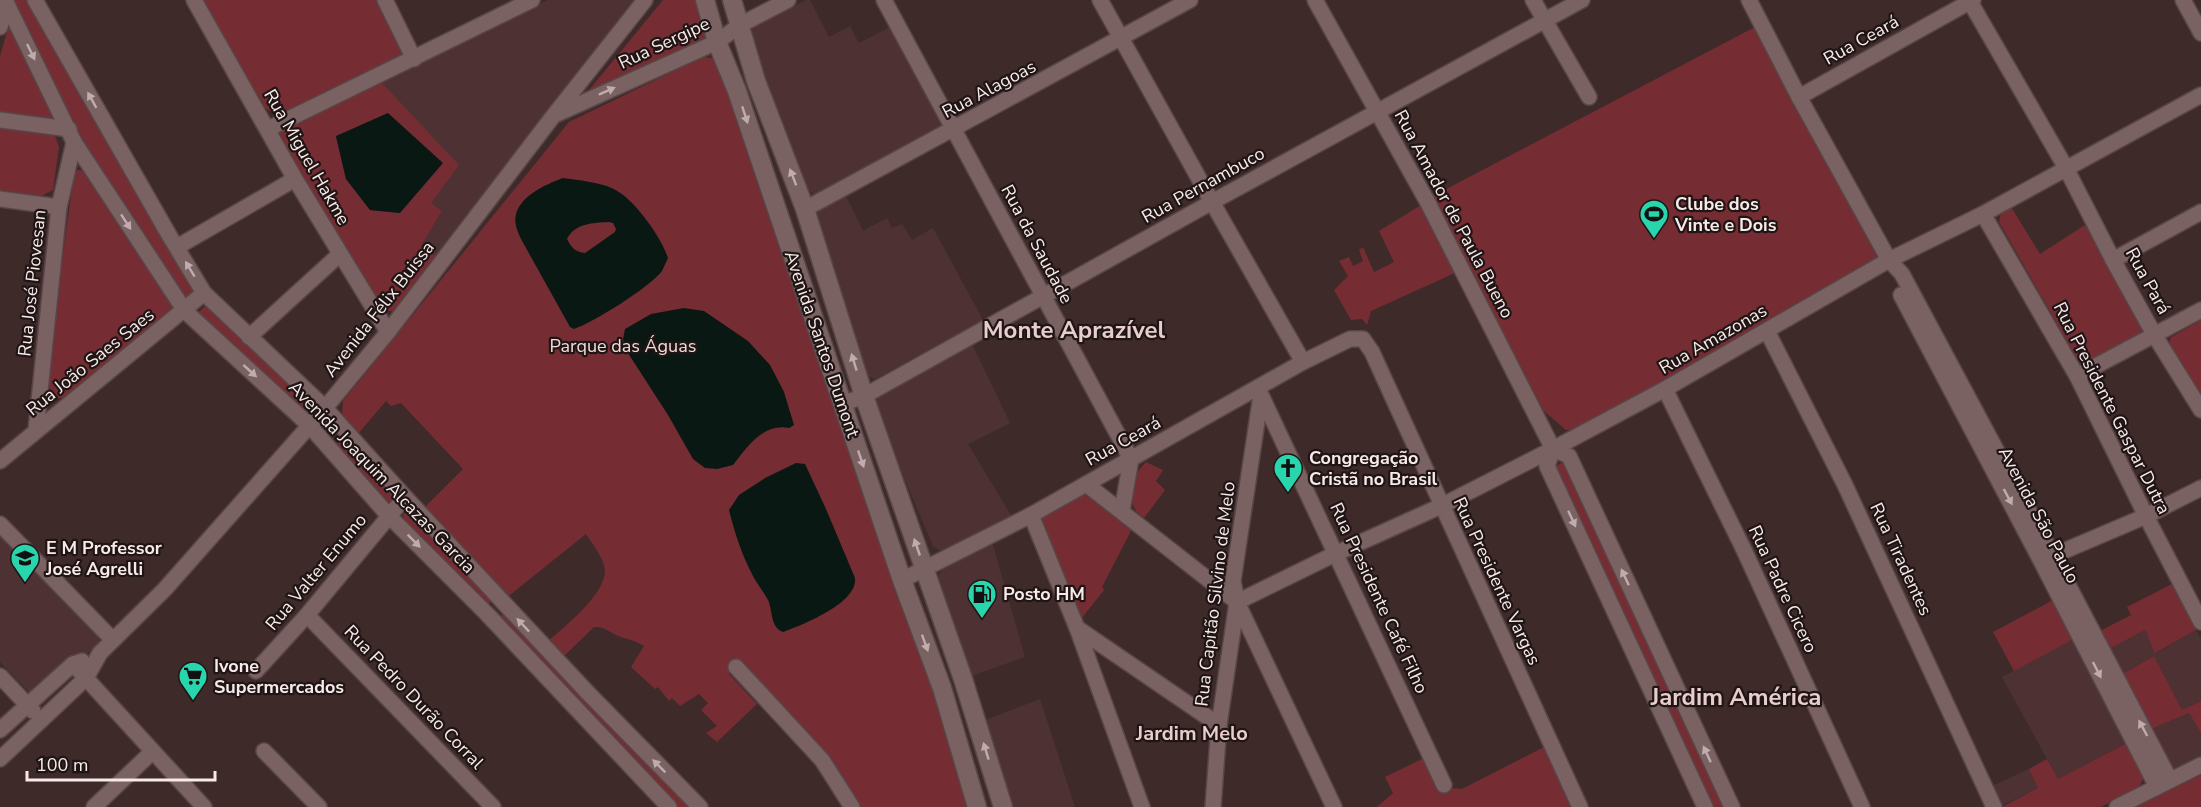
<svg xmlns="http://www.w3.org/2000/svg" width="2201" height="807" viewBox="0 0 2201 807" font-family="'Nunito Sans',sans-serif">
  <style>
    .built { fill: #4e3233 }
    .green { fill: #752d33; fill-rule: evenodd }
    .water { fill: #091813; fill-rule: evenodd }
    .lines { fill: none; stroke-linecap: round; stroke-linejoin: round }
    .minor-casing { stroke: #584646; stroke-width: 18 }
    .tertiary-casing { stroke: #584646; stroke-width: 21 }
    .minor { stroke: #7a6162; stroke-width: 15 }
    .tertiary { stroke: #7a6162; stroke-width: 18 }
    .oneway { fill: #bfacac }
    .labels { text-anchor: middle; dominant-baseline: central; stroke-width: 4.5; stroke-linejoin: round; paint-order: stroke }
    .street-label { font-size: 18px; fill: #f8eae9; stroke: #1f1515 }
    .poi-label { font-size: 18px; font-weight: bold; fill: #f8eae9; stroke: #1f1515; text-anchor: start }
    .park-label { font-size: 18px; fill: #f4dbdb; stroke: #1f1515 }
    .neighbourhood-label { font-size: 20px; font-weight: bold; fill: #e9cccc; stroke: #1f1515 }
    .district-label { font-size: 24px; font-weight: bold; fill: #e9cccc; stroke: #1f1515 }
  </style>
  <rect width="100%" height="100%" fill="#3f2a2a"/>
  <g class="built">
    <polygon points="548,0 642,0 438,258 421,246 442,211 430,203 381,82"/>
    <polygon points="806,0 810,0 829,37 850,26 859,43 892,26 944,122 941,130 816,195 806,189 748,30"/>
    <polygon points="846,196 863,231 887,218 892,228 902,224 912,240 933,228 983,320 875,379 865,375 816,219 818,211"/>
    <polygon points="972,344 1010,423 968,444 1012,517 942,552 933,546 873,404 884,391"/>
    <polygon points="0,536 98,632 99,643 43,695 31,694 0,662"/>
    <polygon points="992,542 1025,657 969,677 936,580 944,566"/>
    <polygon points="2145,630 2156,653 2196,630 2201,639 2201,701 2182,710 2154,656 2121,675 2107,650"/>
    <polygon points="2074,639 2127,743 2058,779 2002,677"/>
    <polygon points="1040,699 1075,807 1009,807 983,721"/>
    <polygon points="2189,713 2201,733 2201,760 2177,770 2168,765 2149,730"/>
    <polygon points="2029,769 2039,788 2001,806 1992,786"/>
  </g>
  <g class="green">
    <polygon points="11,0 28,0 194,287 193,294 188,299 182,297 74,127"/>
    <polygon points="201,0 379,0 404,49 400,58 280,117 265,108"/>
    <polygon points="663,0 699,0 708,37 591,93 590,89"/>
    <polygon points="9,25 56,122 0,115 0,56"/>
    <polygon points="1755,27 1877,257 1873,265 1576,429 1566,430 1537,405 1433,196"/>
    <path d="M703,57L712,58L720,62L975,807H860L828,756L743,664L739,662L730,668L729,674L757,704L717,742L706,733L717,726L701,710L708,703L699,694L680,706L672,698L669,701L658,687L655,689L631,667L644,646C636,641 630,640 621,637C611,634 606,626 594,627L562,658L547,642C565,626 604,596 605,571C605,560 592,543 586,534L506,598L424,508L463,469L401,403L391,406L386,401L358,434L342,415L343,401L569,122Z"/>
    <path d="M381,82L459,165L431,203L442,211L421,246L438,258L395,311H385L299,173L279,133L282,127ZM388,113L399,213L370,210L346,179L336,137Z"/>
    <polygon points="0,128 55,136 59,147 53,190 41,196 0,190"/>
    <polygon points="78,170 87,171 174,309 68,398 58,398 45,383 74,174"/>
    <polygon points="1421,205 1455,273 1371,311 1367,325 1362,319 1351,320 1334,290 1348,276 1339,261 1349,257 1353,266 1363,261 1359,250 1363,247 1374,272 1394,262 1379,231"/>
    <polygon points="2011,207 2040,254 2088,223 2143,323 2141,336 2086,365 2079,362 1999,222 2001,213"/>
    <polygon points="207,304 308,399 308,403 303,408 300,408 199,319 198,313"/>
    <polygon points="2201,320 2201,399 2169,349 2170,338"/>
    <polygon points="341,438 347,440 395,495 395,500 391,504 386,502 338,448 337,441"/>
    <polygon points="1146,462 1163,470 1156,481 1165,490 1144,518 1136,511 1130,499 1138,471"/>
    <polygon points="1563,462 1569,466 1728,807 1712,807 1555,472 1556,466"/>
    <polygon points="1086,495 1132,529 1102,587 1104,590 1081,619 1040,526 1043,516 1076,496"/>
    <polygon points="406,511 410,513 490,599 491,602 487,606 404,521 403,515"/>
    <polygon points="2172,584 2196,630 2155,653 2145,630 2107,650 2098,632 2131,615 2127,607"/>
    <polygon points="2055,599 2074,639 2014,671 1993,632"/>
    <polygon points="505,613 692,807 677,807 502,622 500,616"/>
    <polygon points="2154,656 2182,710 2201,701 2201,733 2189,713 2149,730 2121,675"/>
    <polygon points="2127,743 2144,777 2139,787 2101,807 2002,807 2038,788 2029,769 2047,759 2058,779"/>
    <polygon points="1546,746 1574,807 1377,807 1393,793 1385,777 1424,758 1437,787 1443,793 1452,788 1462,789"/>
    <polygon points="2201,775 2201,807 2135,807"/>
  </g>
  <g class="water">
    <polygon points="388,113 443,163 400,213 370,210 346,179 336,136"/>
    <path d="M563,178C582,181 606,182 622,194C639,207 661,237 668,258C666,262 664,267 662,271C650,287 594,322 574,329L570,327L521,239C519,235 517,230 516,226C510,200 544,185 563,178ZM609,222L613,223L616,229L615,232L585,253C575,252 571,247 567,239C575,223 593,223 609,222Z"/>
    <path d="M684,308L704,311L748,341L770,365L784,392L794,425L789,428C763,423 747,447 733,465L717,469L705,468L693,459L668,415L626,350L623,339L625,329L651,314Z"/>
    <path d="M796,463L805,464L826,509L855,578C858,603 802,625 783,632C770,627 773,611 768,600C764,592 757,584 753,576C742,555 735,534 729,510L739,495L765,478Z"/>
  </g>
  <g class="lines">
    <g class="minor-casing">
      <g id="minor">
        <polyline points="5,0 74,142 185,311 309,425 388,515 487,614 669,807"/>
        <polyline points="35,0 169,235 204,293 325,408 405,497 588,693 700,807"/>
        <polyline points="194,0 295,179 388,332"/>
        <polyline points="385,0 414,59"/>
        <polyline points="884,0 1131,459 1122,511"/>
        <polyline points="1100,0 1212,202 1303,362"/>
        <polyline points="1315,0 1427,201 1553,449 1569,456 1732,807"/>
        <polyline points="1533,0 1589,97"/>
        <polyline points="1749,0 1799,97 1889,260 1902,274 2053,556 2170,780"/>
        <polyline points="1969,0 2066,168 2113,260 2155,336 2201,410"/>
        <polyline points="2183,0 2201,33"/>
        <polyline points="0,27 6,2"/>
        <polyline points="1799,97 1973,0"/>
        <polyline points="557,114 717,42 740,25 788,0"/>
        <polyline points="0,120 69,129"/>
        <polyline points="268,129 532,0"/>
        <polyline points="0,199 59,207"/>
        <polyline points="805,209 1190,0"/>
        <polyline points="1983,214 2077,376 2146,516 2201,622"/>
        <polyline points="177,247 295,179"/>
        <polyline points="2113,260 2201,212"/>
        <polyline points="1901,295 2041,561 2157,787"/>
        <polyline points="1767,331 1845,485 1994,807"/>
        <polyline points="249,337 340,254"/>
        <polyline points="2077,376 2201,310"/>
        <polyline points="1665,389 1744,550 1862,807"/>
        <polyline points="1262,397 1444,785"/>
        <polyline points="842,404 864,396 1212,202 1582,0"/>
        <polyline points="36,430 59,207 74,142"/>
        <polyline points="1553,449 1547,466 1705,807"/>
        <polyline points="0,461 204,293"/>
        <polyline points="1086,484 1237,602 1334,807"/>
        <polyline points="1031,515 1077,628 1142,807"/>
        <polyline points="0,524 113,640"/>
        <polyline points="2045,559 2146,516 2201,488"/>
        <polyline points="902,580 1031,515 1303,362 1350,339 1363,339 1372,352 1580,807"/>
        <polyline points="1237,602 1337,553 1441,506 1553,449 1665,389 1889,260 1983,214 2201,95"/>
        <polyline points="307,615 493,807"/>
        <polyline points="1077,628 1219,725"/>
        <polyline points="73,664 204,807"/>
        <polyline points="736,667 822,760 852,807"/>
        <polyline points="256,671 307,615 405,497"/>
        <polyline points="0,676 33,711"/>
        <polyline points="0,730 73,664 82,661"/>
        <polyline points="264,751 319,807"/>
        <polyline points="0,759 86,678 100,653 165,589 325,408 388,332 554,115 645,0"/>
        <polyline points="94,807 152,752"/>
        <polyline points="1213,807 1219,725 1237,602 1233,581 1261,395"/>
        <polyline points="2117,807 2201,765"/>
      </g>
    </g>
    <g class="tertiary-casing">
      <g id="tertiary">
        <polyline points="705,0 717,42 737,91 902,580 942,688 977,807"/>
        <polyline points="732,0 756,81 805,209 864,396 963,679 1003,807"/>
      </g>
    </g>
    <use href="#minor" class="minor"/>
    <use href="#tertiary" class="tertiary"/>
  </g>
  <defs><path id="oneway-solid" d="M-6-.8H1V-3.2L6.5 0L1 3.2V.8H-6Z" transform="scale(1.5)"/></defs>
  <g class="oneway">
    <use href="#oneway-solid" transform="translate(31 52) rotate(64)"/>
    <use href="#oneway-solid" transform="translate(607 91) rotate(-24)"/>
    <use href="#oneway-solid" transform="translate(92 100) rotate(-119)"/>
    <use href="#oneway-solid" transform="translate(745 115) rotate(72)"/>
    <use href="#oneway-solid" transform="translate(793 177) rotate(-111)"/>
    <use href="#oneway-solid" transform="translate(126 222) rotate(57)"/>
    <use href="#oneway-solid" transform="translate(190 269) rotate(-121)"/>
    <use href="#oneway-solid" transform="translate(854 362) rotate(-107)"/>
    <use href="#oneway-solid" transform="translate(250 371) rotate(42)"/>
    <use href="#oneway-solid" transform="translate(861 459) rotate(71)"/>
    <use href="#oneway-solid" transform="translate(2008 497) rotate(62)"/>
    <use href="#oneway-solid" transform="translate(1572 519) rotate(65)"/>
    <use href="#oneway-solid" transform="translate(414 541) rotate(45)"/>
    <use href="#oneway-solid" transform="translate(917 547) rotate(-109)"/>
    <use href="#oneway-solid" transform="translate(1625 577) rotate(-115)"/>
    <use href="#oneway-solid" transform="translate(523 625) rotate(-133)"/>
    <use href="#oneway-solid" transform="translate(925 643) rotate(70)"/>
    <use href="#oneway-solid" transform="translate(2097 670) rotate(63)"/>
    <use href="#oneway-solid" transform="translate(2143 728) rotate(-118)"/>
    <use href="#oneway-solid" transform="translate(986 751) rotate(-107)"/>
    <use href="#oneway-solid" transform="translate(1707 754) rotate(-115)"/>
    <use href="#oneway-solid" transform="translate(659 766) rotate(-135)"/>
  </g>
  <defs>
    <g id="stadium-pin" transform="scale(1.5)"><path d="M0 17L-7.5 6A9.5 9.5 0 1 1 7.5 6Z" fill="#29d5ac" stroke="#1f1515"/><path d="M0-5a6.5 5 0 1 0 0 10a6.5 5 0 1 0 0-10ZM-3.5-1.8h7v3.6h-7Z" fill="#111"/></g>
    <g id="church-pin" transform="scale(1.5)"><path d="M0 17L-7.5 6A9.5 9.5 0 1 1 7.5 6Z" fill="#29d5ac" stroke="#1f1515"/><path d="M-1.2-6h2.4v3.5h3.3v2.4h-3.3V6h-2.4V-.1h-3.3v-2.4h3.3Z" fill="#111"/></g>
    <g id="school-pin" transform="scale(1.5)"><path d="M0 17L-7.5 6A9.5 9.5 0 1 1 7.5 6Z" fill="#29d5ac" stroke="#1f1515"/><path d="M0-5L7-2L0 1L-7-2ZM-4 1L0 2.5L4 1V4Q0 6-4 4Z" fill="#111"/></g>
    <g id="fuel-pin" transform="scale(1.5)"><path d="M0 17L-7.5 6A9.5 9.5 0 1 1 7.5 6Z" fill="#29d5ac" stroke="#1f1515"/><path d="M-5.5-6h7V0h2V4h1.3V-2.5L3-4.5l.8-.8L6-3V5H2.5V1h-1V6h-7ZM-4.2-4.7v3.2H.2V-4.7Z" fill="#111"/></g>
    <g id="supermarket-pin" transform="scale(1.5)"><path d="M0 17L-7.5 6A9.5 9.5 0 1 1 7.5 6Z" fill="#29d5ac" stroke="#1f1515"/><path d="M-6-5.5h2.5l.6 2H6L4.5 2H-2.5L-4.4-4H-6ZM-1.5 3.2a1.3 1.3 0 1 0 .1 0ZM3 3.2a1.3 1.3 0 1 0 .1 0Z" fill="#111"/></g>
  </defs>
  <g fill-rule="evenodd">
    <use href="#stadium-pin" x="1654" y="214"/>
    <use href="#church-pin" x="1288" y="468"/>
    <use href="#school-pin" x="25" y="558"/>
    <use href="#fuel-pin" x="982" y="594"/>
    <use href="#supermarket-pin" x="193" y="676"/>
  </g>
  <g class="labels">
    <g class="street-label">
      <text transform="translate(1861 40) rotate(-29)">Rua Ceará</text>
      <text transform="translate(664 43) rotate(-25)">Rua Sergipe</text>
      <text transform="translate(989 89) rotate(-28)">Rua Alagoas</text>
      <text transform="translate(307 157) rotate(60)">Rua Miguel Hakme</text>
      <text transform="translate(1203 185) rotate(-29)">Rua Pernambuco</text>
      <text transform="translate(1454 214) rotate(62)">Rua Amador de Paula Bueno</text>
      <text transform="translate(1037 244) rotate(62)">Rua da Saudade</text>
      <text transform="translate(2148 281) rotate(61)">Rua Pará</text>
      <text transform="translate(32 283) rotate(-84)">Rua José Piovesan</text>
      <text transform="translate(379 309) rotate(-52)">Avenida Félix Buissa</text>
      <text transform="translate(1713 339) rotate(-30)">Rua Amazonas</text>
      <text transform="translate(822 344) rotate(71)">Avenida Santos Dumont</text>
      <text transform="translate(90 362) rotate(-39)">Rua João Saes Saes</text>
      <text transform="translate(2112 408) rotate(63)">Rua Presidente Gaspar Dutra</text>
      <text transform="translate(1123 441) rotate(-29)">Rua Ceará</text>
      <text transform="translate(382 477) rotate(46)">Avenida Joaquim Alcazas Garcia</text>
      <text transform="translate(2039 515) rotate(62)">Avenida São Paulo</text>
      <text transform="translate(1901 559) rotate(65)">Rua Tiradentes</text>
      <text transform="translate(316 572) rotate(-50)">Rua Valter Enumo</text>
      <text transform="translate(1497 581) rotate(65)">Rua Presidente Vargas</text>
      <text transform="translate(1783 589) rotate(65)">Rua Padre Cicero</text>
      <text transform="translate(1215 594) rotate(-83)">Rua Capitão Silvino de Melo</text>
      <text transform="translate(1379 598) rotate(65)">Rua Presidente Café Filho</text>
      <text transform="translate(414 697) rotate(46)">Rua Pedro Durão Corral</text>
    </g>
    <g class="poi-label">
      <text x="1675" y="204">Clube dos<tspan x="1675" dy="21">Vinte e Dois</tspan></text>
      <text x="1309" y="458">Congregação<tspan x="1309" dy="21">Cristã no Brasil</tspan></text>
      <text x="46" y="548">E M Professor<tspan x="46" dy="21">José Agrelli</tspan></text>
      <text x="1003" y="594">Posto HM</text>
      <text x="214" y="666">Ivone<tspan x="214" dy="21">Supermercados</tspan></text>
    </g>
    <g class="park-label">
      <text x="623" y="346">Parque das Águas</text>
    </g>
    <g class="neighbourhood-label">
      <text x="1192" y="733">Jardim Melo</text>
    </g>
    <g class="district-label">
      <text x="1074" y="330">Monte Aprazível</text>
      <text x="1736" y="697">Jardim América</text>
    </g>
  </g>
  <path d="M27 771v9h188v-9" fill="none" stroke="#f8eae9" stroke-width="3"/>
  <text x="36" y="771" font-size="18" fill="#f8eae9" stroke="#1f1515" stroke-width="4.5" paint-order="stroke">100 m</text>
</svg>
